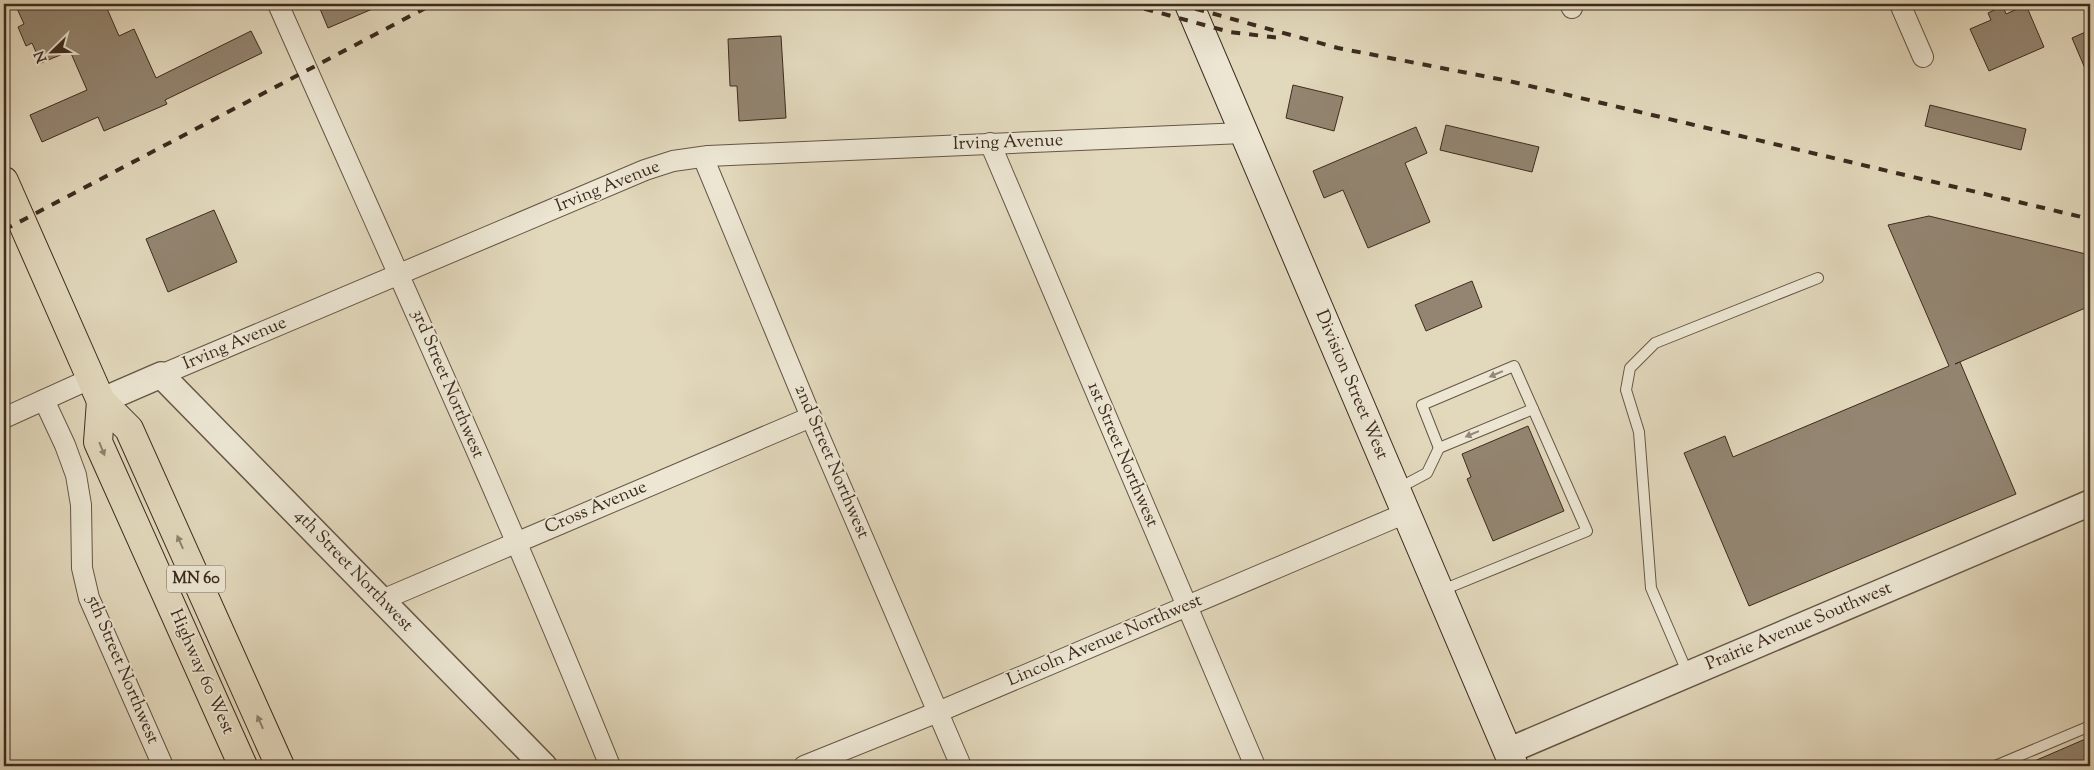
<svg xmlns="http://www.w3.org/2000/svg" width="2094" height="770" viewBox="0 0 2094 770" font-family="'Sorts Mill Goudy',serif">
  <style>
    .building { fill: #938571; stroke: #3d2b1f }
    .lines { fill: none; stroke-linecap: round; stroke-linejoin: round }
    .service-casing { stroke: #665646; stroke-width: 12 }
    .minor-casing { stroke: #665646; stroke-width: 22 }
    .tertiary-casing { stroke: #665646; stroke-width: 28 }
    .secondary-casing { stroke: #3d2b1f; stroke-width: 30 }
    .primary-casing { stroke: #3d2b1f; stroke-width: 30 }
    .service { stroke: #ece6d3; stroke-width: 10 }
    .minor { stroke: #ece6d3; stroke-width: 20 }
    .tertiary { stroke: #ece6d3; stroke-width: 25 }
    .secondary { stroke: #ece6d3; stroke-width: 28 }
    .primary { stroke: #e2d8bc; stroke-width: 28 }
    .rail { stroke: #3d2b1f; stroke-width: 4; stroke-dasharray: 9 9; stroke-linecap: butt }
    .oneway { fill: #948879 }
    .oneway2 { fill: #90826e }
    .labels { text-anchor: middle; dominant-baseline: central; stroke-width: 4; stroke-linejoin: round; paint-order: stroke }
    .shield { fill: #ece6d3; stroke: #726355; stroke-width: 1 }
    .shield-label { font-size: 16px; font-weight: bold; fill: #3d2b1f }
    .street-label { font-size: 18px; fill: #3d2b1f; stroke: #ece6d3 }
  </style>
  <rect width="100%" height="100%" fill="#e2d8bc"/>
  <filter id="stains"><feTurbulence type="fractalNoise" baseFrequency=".004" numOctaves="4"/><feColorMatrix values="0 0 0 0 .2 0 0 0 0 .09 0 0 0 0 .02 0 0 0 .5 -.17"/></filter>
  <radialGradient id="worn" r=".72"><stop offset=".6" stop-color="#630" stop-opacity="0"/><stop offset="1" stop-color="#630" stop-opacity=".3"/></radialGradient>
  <g class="building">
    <polygon points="15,4 105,4 119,36 134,29 156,78 251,31 262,53 165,100 167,104 104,131 98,117 42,142 30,115 87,90 70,51 41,63 32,43 26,46 18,27 24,24"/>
    <polygon points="318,4 384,4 328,28"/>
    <polygon points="2026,5 2044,47 1989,71 1970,29 1991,20 1988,13 2003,6 2006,14"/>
    <polygon points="2090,30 2090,80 2072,38"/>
    <polygon points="781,36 786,118 739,121 737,86 730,86 728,39"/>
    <polygon points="1293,85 1343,97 1334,131 1286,118"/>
    <polygon points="1930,105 2026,129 2021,150 1925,126"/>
    <polygon points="1446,125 1539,147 1532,172 1440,150"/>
    <polygon points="1416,127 1427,153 1405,163 1430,222 1368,248 1343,190 1324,198 1313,171"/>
    <polygon points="214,210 237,262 168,292 146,239"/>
    <polygon points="1929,216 2090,255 2090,306 1955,364 1960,362 2016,494 1749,606 1684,453 1725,436 1733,457 1949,366 1888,225"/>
    <polygon points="1472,281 1482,307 1426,331 1415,305"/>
    <polygon points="1528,426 1564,511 1493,541 1467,479 1471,477 1462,454"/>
    <polygon points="2090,737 2090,766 2023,766"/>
  </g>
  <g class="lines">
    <g class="service-casing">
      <g id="service">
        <polyline points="1439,448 1422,405 1514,366 1587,531 1440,591"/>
        <polyline points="1397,489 1427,473 1439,448 1533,409"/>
        <polyline points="1688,674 1651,588 1639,432 1626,390 1630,368 1655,343 1818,278"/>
        <polyline points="1995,766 2090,726"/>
      </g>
    </g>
    <g class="minor-casing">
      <g id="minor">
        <path d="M278,4C390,257 506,509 610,766"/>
        <polyline points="1570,4 1572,8"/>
        <polyline points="1900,4 1923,57"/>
        <polyline points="990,143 1255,766"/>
        <polyline points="703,157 811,417 961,766"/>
        <polyline points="161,375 645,170 673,161 708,156 1243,133"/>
        <polyline points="44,400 65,445 76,475 81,505 82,568 89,598 163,766"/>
        <polyline points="4,418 90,379"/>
        <polyline points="382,600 811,417"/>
        <polyline points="804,766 938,712 1406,513"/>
      </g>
    </g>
    <g class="tertiary-casing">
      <g id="tertiary">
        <polyline points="101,401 161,375 544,766"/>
        <polyline points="1508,751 2090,503"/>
      </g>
    </g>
    <g class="secondary-casing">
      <polyline id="secondary" points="1189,4 1514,766"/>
    </g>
    <g class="primary-casing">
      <g id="primary">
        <polyline points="4,181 101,401 129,429 280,766"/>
        <polyline points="101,401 98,442 243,766"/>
      </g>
    </g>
    <use href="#service" class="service"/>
    <use href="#minor" class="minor"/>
    <use href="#tertiary" class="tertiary"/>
    <use href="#secondary" class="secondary"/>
    <use href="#primary" class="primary"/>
    <g class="rail">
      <polyline points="1127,4 1230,32 1280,38"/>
      <polyline points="1178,4 1338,48 1509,81 2090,219"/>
      <polyline points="4,230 433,4"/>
    </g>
  </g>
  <defs><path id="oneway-solid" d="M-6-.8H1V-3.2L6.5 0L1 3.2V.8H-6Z" transform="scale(1.25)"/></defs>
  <g class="oneway">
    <use href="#oneway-solid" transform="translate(1496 374) rotate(157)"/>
    <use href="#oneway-solid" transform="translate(1472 434) rotate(157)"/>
  </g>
  <g class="oneway2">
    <use href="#oneway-solid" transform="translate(102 449) rotate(68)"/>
    <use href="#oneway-solid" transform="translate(180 542) rotate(-114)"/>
    <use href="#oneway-solid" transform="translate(260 722) rotate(-114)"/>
  </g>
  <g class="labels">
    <rect class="shield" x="167" y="565.5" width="58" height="27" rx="4"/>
    <g class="shield-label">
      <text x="196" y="579">MN 60</text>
    </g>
    <g class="street-label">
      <text transform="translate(1008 143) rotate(-2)">Irving Avenue</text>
      <text transform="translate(608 187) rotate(-22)">Irving Avenue</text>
      <text transform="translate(235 344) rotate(-23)">Irving Avenue</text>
      <text transform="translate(447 384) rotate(67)">3rd Street Northwest</text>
      <text transform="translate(1351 385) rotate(67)">Division Street West</text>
      <text transform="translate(1122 455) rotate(67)">1st Street Northwest</text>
      <text transform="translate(831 462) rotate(67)">2nd Street Northwest</text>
      <text transform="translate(596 508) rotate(-23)">Cross Avenue</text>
      <text transform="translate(353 571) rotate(46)">4th Street Northwest</text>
      <text transform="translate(1799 627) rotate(-23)">Prairie Avenue Southwest</text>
      <text transform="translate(1105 641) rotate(-23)">Lincoln Avenue Northwest</text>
      <text transform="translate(122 670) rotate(67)">5th Street Northwest</text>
      <text transform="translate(201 672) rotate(66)">Highway 60 West</text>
    </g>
  </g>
  <rect width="2094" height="770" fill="none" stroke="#e2d8bc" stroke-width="20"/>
  <rect x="5" y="5" width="2084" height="760" fill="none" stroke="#3d2b1f" stroke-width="2.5"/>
  <rect x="10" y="10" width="2074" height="750" fill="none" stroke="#3d2b1f"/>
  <g transform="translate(52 52) rotate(247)" stroke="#ece6d3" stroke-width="4" paint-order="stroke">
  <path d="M0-4L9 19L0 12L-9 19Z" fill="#3d2b1f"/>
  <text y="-8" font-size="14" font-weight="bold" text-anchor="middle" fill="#3d2b1f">N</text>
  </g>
  <rect width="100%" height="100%" filter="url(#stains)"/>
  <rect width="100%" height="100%" fill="url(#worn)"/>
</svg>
